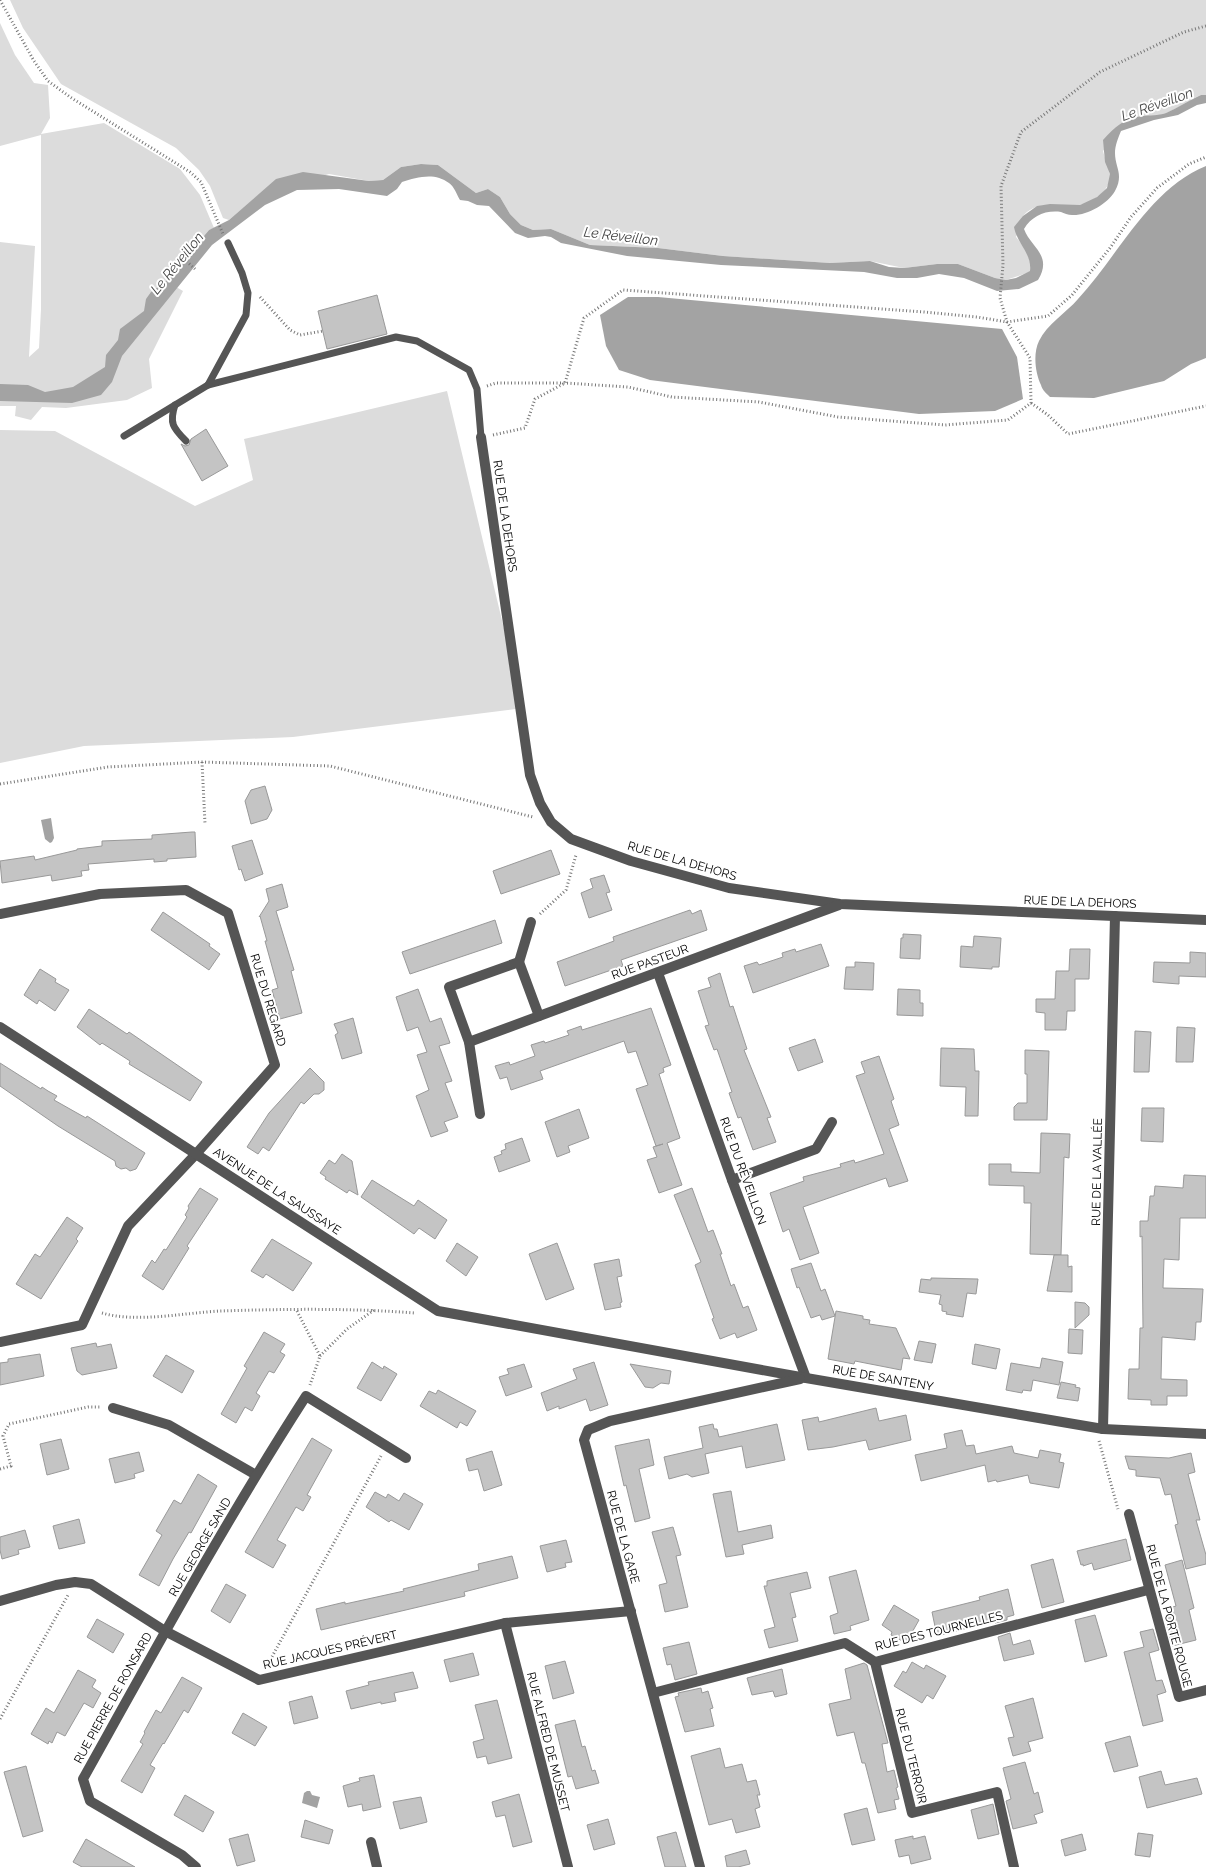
<svg xmlns="http://www.w3.org/2000/svg" width="1206" height="1867" viewBox="0 0 1206 1867" font-family="Raleway,sans-serif">
  <style>
    .green { fill: #dcdcdc }
    .water { fill: #a3a3a3 }
    .building { fill: #c4c4c4; stroke: #999 }
    .lines { fill: none; stroke-linecap: round; stroke-linejoin: round }
    .path { stroke: #777; stroke-width: 3; stroke-dasharray: 1 2.5; stroke-linecap: butt }
    .lane { stroke: #555; stroke-width: 7 }
    .street { stroke: #555; stroke-width: 10 }
    .labels { text-anchor: middle; dominant-baseline: central; stroke-width: 4; stroke-linejoin: round; paint-order: stroke }
    .street-label { font-size: 12px; fill: #000; stroke: #fff }
    .water-label { font-size: 14px; font-style: italic; fill: #444; stroke: #fff }
  </style>
  <rect width="100%" height="100%" fill="#fff"/>
  <g class="green">
    <path d="M10,0H1206V95H1201C1186,101 1170,115 1153,116C1147,117 1140,116 1133,117L1103,151C1105,159 1109,168 1110,174C1112,189 1094,202 1080,205C1061,209 1040,198 1024,215C1020,220 1018,231 1016,237C1025,248 1032,257 1030,272L1006,280L995,278L958,264H937L904,268L870,261L830,263L723,256L658,248L590,245L551,229L533,230L521,225L510,214L500,197L488,189L476,193L438,165L421,164L401,167L383,180L369,181L329,174L257,196L229,220L223,218L210,186L199,170L176,148L61,84L23,28Z"/>
    <polygon points="0,23 15,55 34,83 48,85 50,118 41,134 104,123 180,169 200,195 214,228 209,230 166,281 183,291 149,359 152,388 127,400 66,408 42,407 31,420 15,416 16,406 0,406 0,242 35,246 29,357 39,348 41,309 41,135 0,146"/>
    <polygon points="447,391 523,708 293,737 84,746 0,763 0,430 55,431 195,506 253,480 244,439"/>
  </g>
  <g class="water">
    <path d="M1201,95H1206V103L1197,105L1178,115L1154,120L1121,131C1118,138 1115,146 1115,153C1115,168 1124,174 1115,191C1108,204 1086,216 1072,215C1068,215 1064,213 1061,212C1045,210 1032,216 1024,229C1031,248 1053,255 1038,280L1019,289L997,291L964,278L939,274L917,278H897L864,272L721,265L627,256L561,243L551,237L545,236L528,238L515,233L489,206L477,205L468,201L460,200C457,195 454,186 449,183C435,172 417,177 402,182L397,189L387,196L339,189L297,190L265,205L212,245L122,356L112,382L101,395L72,403L0,401V384L28,385L45,392L73,387L105,367L106,355L118,340L120,329L144,311L146,299L151,292L166,281L209,230L229,220L276,179L303,172L369,181L383,180L401,167L421,164L438,165L476,193L488,189L500,197L510,214L521,225L533,230L551,229L590,245L658,248L723,256L830,263L870,261L889,267L904,268L937,264H958L995,278L1006,280L1016,278L1030,271C1032,253 1017,244 1014,227L1023,216L1037,206L1050,204L1080,205L1097,197L1107,188L1110,174L1105,162L1103,140C1115,127 1124,118 1142,116C1151,115 1157,116 1166,113C1178,108 1189,100 1201,95Z"/>
    <path d="M1206,166V358L1191,364L1164,381L1094,398L1050,397C1047,394 1042,390 1041,385C1035,373 1033,353 1039,341C1047,324 1066,313 1078,299C1118,256 1149,189 1206,166Z"/>
    <polygon points="628,297 658,297 1002,329 1017,357 1023,399 995,411 919,414 650,380 619,370 606,346 600,315"/>
    <polygon points="51,818 54,838 52,842 50,843 45,839 41,820"/>
    <polygon points="307,1791 310,1791 312,1795 320,1797 317,1808 302,1803 304,1793"/>
  </g>
  <g class="building">
    <polygon points="377,295 387,334 327,349 318,311"/>
    <polygon points="206,429 228,466 202,481 181,444 185,446 189,445 191,439"/>
    <polygon points="265,786 272,810 267,819 251,824 245,801 251,790"/>
    <polygon points="192,832 195,832 196,857 167,859 167,861 154,862 154,859 88,864 89,870 81,871 82,876 52,881 51,875 2,883 0,861 34,856 35,860 77,850 77,849 102,846 102,841 152,839 152,835"/>
    <polygon points="252,840 263,874 245,881 241,869 239,870 232,846"/>
    <polygon points="551,850 560,874 501,894 493,871"/>
    <polygon points="604,875 610,892 606,893 612,910 589,918 581,893 593,888 590,879"/>
    <polygon points="282,884 288,907 276,911 294,970 291,971 302,1013 280,1019 272,990 278,988 265,941 267,941 260,916 259,917 269,901 266,889"/>
    <polygon points="690,910 692,914 701,910 707,930 621,960 623,966 565,986 557,962 614,941 613,937"/>
    <polygon points="163,912 210,944 209,946 220,954 209,970 151,930"/>
    <polygon points="495,920 502,943 410,974 402,952"/>
    <polygon points="903,934 921,935 920,959 900,958 901,938 903,938"/>
    <polygon points="974,936 1001,938 999,967 992,967 992,969 960,967 961,946 973,947"/>
    <polygon points="821,944 829,966 753,993 744,966 757,962 759,965 783,957 782,953 795,949 796,952"/>
    <polygon points="1070,949 1090,949 1089,979 1075,979 1075,1011 1067,1011 1066,1030 1045,1030 1045,1013 1036,1012 1036,999 1055,999 1056,971 1069,971"/>
    <polygon points="1190,952 1206,953 1206,977 1179,976 1179,984 1153,982 1154,962 1190,963"/>
    <polygon points="855,962 874,963 873,990 844,989 846,967 855,967"/>
    <polygon points="40,969 56,979 55,982 69,990 55,1011 39,1000 37,1004 24,995"/>
    <polygon points="720,973 730,1007 733,1006 747,1049 744,1050 771,1117 767,1118 776,1142 753,1150 741,1117 738,1118 729,1093 732,1092 717,1049 714,1050 705,1026 709,1025 698,991 711,987 708,978"/>
    <polygon points="418,989 430,1022 441,1018 450,1043 439,1046 452,1081 445,1083 458,1117 444,1122 448,1131 431,1137 416,1096 429,1090 417,1055 427,1052 418,1027 407,1031 396,997"/>
    <polygon points="898,989 920,990 920,1003 923,1003 923,1016 897,1015"/>
    <polygon points="651,1008 671,1065 663,1068 664,1072 659,1074 680,1138 667,1143 682,1185 659,1193 647,1160 657,1157 653,1147 663,1144 656,1146 636,1089 648,1085 636,1051 628,1053 624,1041 540,1071 543,1079 511,1090 507,1077 500,1079 495,1066 509,1062 510,1065 535,1056 531,1045 544,1041 545,1043 569,1035 567,1031 581,1026 582,1030"/>
    <polygon points="89,1009 127,1034 129,1032 202,1082 190,1101 129,1064 130,1061 102,1043 100,1045 77,1027"/>
    <polygon points="353,1018 362,1053 342,1059 335,1035 338,1033 334,1024"/>
    <polygon points="1177,1027 1195,1028 1193,1062 1176,1062"/>
    <polygon points="1135,1031 1151,1032 1149,1072 1134,1072"/>
    <polygon points="815,1039 823,1062 798,1071 789,1048"/>
    <polygon points="941,1048 974,1049 975,1071 979,1071 978,1116 965,1116 966,1087 940,1086"/>
    <polygon points="1025,1050 1049,1051 1047,1120 1014,1120 1014,1107 1018,1103 1027,1103 1027,1074 1025,1074"/>
    <polygon points="879,1056 894,1099 891,1101 899,1125 889,1129 908,1181 889,1187 886,1178 803,1207 819,1253 800,1260 789,1229 783,1232 770,1193 804,1181 803,1177 841,1167 840,1164 854,1160 855,1163 884,1154 856,1076 865,1073 861,1062"/>
    <polygon points="0,1063 41,1089 42,1087 48,1091 57,1096 54,1100 77,1113 86,1118 87,1116 145,1153 136,1169 130,1171 126,1168 121,1169 116,1166 115,1161 58,1126 0,1086"/>
    <polygon points="310,1068 324,1082 324,1090 319,1094 314,1094 304,1104 301,1102 269,1151 263,1147 258,1154 247,1147 269,1113"/>
    <polygon points="1142,1108 1164,1108 1163,1142 1141,1141"/>
    <polygon points="579,1109 589,1138 568,1146 570,1152 557,1157 545,1122"/>
    <polygon points="1041,1133 1070,1134 1069,1158 1064,1157 1061,1255 1030,1254 1031,1203 1024,1203 1024,1186 989,1185 989,1164 1011,1164 1011,1172 1040,1173"/>
    <polygon points="522,1138 530,1161 499,1172 494,1157 502,1154 501,1151 506,1149 505,1144"/>
    <polygon points="342,1154 352,1161 358,1195 349,1190 347,1193 325,1179 326,1177 320,1173 329,1160 335,1164"/>
    <polygon points="1184,1175 1206,1176 1206,1218 1180,1218 1179,1260 1164,1259 1163,1288 1203,1289 1201,1322 1196,1322 1195,1340 1162,1337 1161,1379 1187,1380 1187,1396 1167,1396 1167,1405 1151,1405 1151,1400 1128,1399 1129,1369 1139,1369 1140,1328 1143,1328 1142,1236 1140,1237 1140,1221 1148,1221 1150,1196 1154,1196 1155,1186 1183,1188"/>
    <polygon points="372,1180 414,1206 418,1200 447,1220 435,1239 419,1228 414,1234 361,1197"/>
    <polygon points="200,1188 218,1199 187,1246 189,1248 163,1290 142,1276 152,1260 155,1263 164,1249 166,1250 187,1217 185,1215 189,1208 188,1206"/>
    <polygon points="692,1188 708,1232 713,1230 722,1254 720,1254 731,1286 734,1284 743,1308 748,1306 757,1330 737,1338 735,1333 720,1339 712,1319 714,1318 695,1265 701,1262 674,1195"/>
    <polygon points="67,1217 83,1228 76,1239 78,1241 41,1299 16,1284 35,1254 40,1257"/>
    <polygon points="272,1239 312,1263 293,1291 266,1274 263,1278 251,1271"/>
    <polygon points="457,1243 478,1257 466,1276 446,1261"/>
    <polygon points="557,1243 574,1289 546,1300 529,1254"/>
    <polygon points="1054,1255 1068,1255 1068,1267 1072,1266 1072,1292 1047,1291"/>
    <polygon points="619,1259 622,1276 617,1277 622,1302 620,1303 621,1307 605,1310 594,1264"/>
    <polygon points="811,1263 821,1291 825,1289 835,1316 822,1320 820,1315 811,1318 799,1287 797,1288 791,1269"/>
    <polygon points="931,1278 978,1279 976,1294 967,1293 963,1317 946,1314 947,1312 942,1311 942,1305 939,1304 941,1295 919,1292 921,1279 931,1280"/>
    <polygon points="1075,1302 1085,1303 1089,1307 1089,1315 1075,1328"/>
    <polygon points="836,1311 863,1316 863,1319 870,1320 869,1324 896,1328 910,1359 903,1358 901,1370 855,1361 854,1364 828,1359"/>
    <polygon points="1069,1329 1083,1330 1082,1354 1068,1353"/>
    <polygon points="264,1332 285,1344 280,1352 285,1355 274,1373 269,1371 256,1393 260,1396 252,1411 245,1407 236,1423 221,1414 247,1368 244,1366"/>
    <polygon points="919,1341 936,1344 932,1363 914,1360"/>
    <polygon points="96,1343 97,1347 111,1344 117,1368 82,1375 77,1371 71,1348"/>
    <polygon points="975,1344 1000,1349 996,1369 972,1364"/>
    <polygon points="40,1354 44,1376 0,1385 0,1363 8,1362 8,1359"/>
    <polygon points="166,1355 194,1371 182,1393 153,1376"/>
    <polygon points="1042,1358 1063,1362 1059,1385 1033,1380 1031,1391 1023,1390 1022,1393 1006,1390 1011,1363 1040,1368"/>
    <polygon points="372,1362 383,1369 384,1366 397,1374 381,1401 357,1388"/>
    <polygon points="594,1362 608,1405 590,1411 586,1399 559,1409 559,1406 547,1411 541,1393 577,1379 573,1369"/>
    <polygon points="524,1364 532,1387 506,1396 499,1377 509,1374 507,1369"/>
    <polygon points="630,1364 671,1371 669,1384 661,1383 653,1388 645,1387"/>
    <polygon points="1061,1382 1076,1385 1075,1387 1080,1388 1078,1401 1057,1398"/>
    <polygon points="438,1390 476,1411 467,1426 460,1422 457,1428 420,1406 429,1391 436,1394"/>
    <polygon points="876,1408 879,1421 906,1415 911,1440 869,1450 866,1440 833,1447 808,1450 802,1420 818,1417 819,1422"/>
    <polygon points="713,1424 714,1429 717,1429 719,1437 777,1424 785,1460 746,1468 742,1446 705,1454 709,1473 692,1477 687,1474 669,1479 664,1457 703,1448 699,1427"/>
    <polygon points="962,1430 966,1446 974,1445 976,1454 1012,1446 1014,1453 1038,1458 1040,1450 1061,1454 1059,1462 1064,1463 1059,1488 1030,1483 1028,1475 997,1482 996,1480 988,1482 985,1465 921,1481 915,1455 947,1448 944,1434"/>
    <polygon points="312,1438 332,1450 307,1495 311,1497 303,1511 296,1507 277,1540 286,1545 273,1568 245,1552"/>
    <polygon points="61,1439 69,1469 47,1475 40,1444"/>
    <polygon points="649,1439 654,1465 639,1469 650,1518 635,1522 626,1485 624,1486 615,1446"/>
    <polygon points="492,1451 502,1485 484,1491 478,1469 469,1471 466,1459"/>
    <polygon points="139,1452 144,1471 134,1474 135,1478 115,1483 109,1459"/>
    <polygon points="1191,1453 1195,1472 1188,1474 1200,1520 1196,1520 1206,1555 1206,1564 1186,1569 1175,1525 1178,1524 1171,1494 1165,1495 1160,1478 1136,1476 1136,1470 1129,1469 1125,1456 1169,1458"/>
    <polygon points="198,1474 217,1486 191,1533 189,1532 173,1559 159,1586 139,1575 162,1535 156,1531 174,1500 181,1504"/>
    <polygon points="731,1491 738,1532 771,1525 773,1538 742,1545 744,1554 726,1557 713,1494"/>
    <polygon points="375,1492 386,1498 388,1494 399,1501 404,1493 423,1504 409,1530 391,1520 389,1522 366,1507"/>
    <polygon points="79,1519 85,1543 59,1549 53,1526"/>
    <polygon points="673,1527 681,1555 676,1556 688,1607 665,1612 659,1585 667,1583 652,1532"/>
    <polygon points="25,1530 30,1547 18,1550 19,1554 2,1559 0,1550 0,1537"/>
    <polygon points="1126,1539 1131,1560 1094,1570 1092,1563 1083,1566 1083,1564 1081,1565 1077,1551"/>
    <polygon points="566,1540 572,1562 565,1563 566,1567 547,1572 540,1546"/>
    <polygon points="512,1556 518,1578 464,1592 465,1596 321,1630 316,1609 345,1602 345,1604 404,1591 403,1589 479,1570 478,1564"/>
    <polygon points="1053,1559 1064,1602 1042,1608 1031,1565"/>
    <polygon points="1182,1560 1194,1608 1189,1610 1196,1640 1172,1646 1167,1626 1170,1626 1166,1609 1176,1606 1165,1565"/>
    <polygon points="856,1570 869,1620 850,1626 851,1630 834,1634 830,1616 838,1613 829,1577"/>
    <polygon points="807,1572 811,1588 790,1593 796,1617 792,1618 798,1641 769,1648 764,1630 775,1627 764,1586 767,1586 767,1581"/>
    <polygon points="226,1584 246,1595 230,1623 211,1611"/>
    <polygon points="1008,1589 1014,1615 1007,1617 1007,1620 995,1623 994,1621 937,1636 932,1612 980,1600 979,1597"/>
    <polygon points="894,1605 919,1620 906,1643 891,1635 892,1632 882,1625"/>
    <polygon points="1095,1615 1107,1656 1085,1662 1075,1620"/>
    <polygon points="97,1619 124,1634 113,1653 87,1637"/>
    <polygon points="1153,1629 1159,1650 1149,1653 1156,1681 1162,1680 1166,1692 1157,1695 1163,1721 1143,1726 1124,1652 1144,1647 1140,1632"/>
    <polygon points="1010,1633 1013,1645 1030,1640 1034,1654 1004,1661 998,1637"/>
    <polygon points="689,1642 697,1674 675,1680 671,1664 667,1665 663,1648"/>
    <polygon points="473,1653 479,1675 450,1682 444,1660"/>
    <polygon points="565,1661 574,1693 553,1699 545,1666"/>
    <polygon points="912,1662 924,1669 926,1665 946,1676 933,1699 927,1695 922,1703 894,1686 903,1671 906,1673"/>
    <polygon points="864,1663 867,1665 888,1743 882,1744 887,1772 894,1770 898,1787 896,1788 899,1799 894,1800 896,1809 878,1813 865,1763 862,1763 854,1732 837,1736 829,1704 851,1699 845,1669"/>
    <polygon points="782,1669 787,1694 775,1697 773,1691 752,1695 747,1678"/>
    <polygon points="78,1670 96,1680 92,1687 101,1693 93,1708 84,1703 65,1736 57,1732 52,1743 49,1741 48,1744 31,1734 46,1708 54,1713"/>
    <polygon points="413,1672 418,1688 394,1693 396,1701 381,1704 381,1702 351,1709 346,1691 369,1685 368,1682"/>
    <polygon points="182,1677 202,1688 188,1713 184,1710 164,1744 163,1743 150,1765 155,1768 142,1793 121,1781 143,1744 140,1742 145,1733 144,1732 156,1710 161,1713"/>
    <polygon points="701,1688 702,1693 708,1691 713,1708 710,1709 714,1726 685,1732 675,1697 679,1696 678,1693"/>
    <polygon points="312,1696 318,1718 294,1724 289,1702"/>
    <polygon points="1033,1698 1043,1738 1028,1742 1031,1751 1013,1756 1008,1738 1014,1737 1005,1706"/>
    <polygon points="497,1700 512,1758 488,1764 486,1756 477,1758 473,1742 484,1739 475,1705"/>
    <polygon points="243,1713 267,1727 255,1746 232,1733"/>
    <polygon points="575,1720 582,1747 585,1746 592,1771 595,1770 599,1783 576,1789 572,1776 568,1777 555,1725"/>
    <polygon points="1130,1736 1138,1766 1114,1772 1105,1743"/>
    <polygon points="720,1748 725,1768 742,1764 747,1782 756,1780 760,1795 757,1795 760,1807 755,1809 760,1827 736,1833 732,1819 709,1825 691,1756"/>
    <polygon points="1025,1762 1034,1794 1038,1792 1043,1812 1034,1815 1037,1823 1013,1829 1006,1801 1011,1799 1003,1768"/>
    <polygon points="26,1766 43,1831 23,1837 4,1772"/>
    <polygon points="1161,1771 1165,1785 1197,1778 1202,1794 1147,1808 1139,1777"/>
    <polygon points="374,1775 381,1807 363,1811 362,1804 348,1807 343,1786 360,1781 359,1778"/>
    <polygon points="519,1794 532,1842 513,1847 505,1815 496,1817 492,1802"/>
    <polygon points="185,1795 214,1812 203,1832 174,1815"/>
    <polygon points="421,1797 427,1822 400,1829 393,1802"/>
    <polygon points="993,1804 999,1834 978,1839 971,1810"/>
    <polygon points="867,1808 875,1840 852,1845 844,1814"/>
    <polygon points="608,1819 615,1844 594,1850 587,1825"/>
    <polygon points="305,1820 333,1830 329,1844 301,1837"/>
    <polygon points="676,1832 686,1867 665,1867 657,1837"/>
    <polygon points="1138,1833 1153,1835 1150,1857 1135,1855"/>
    <polygon points="248,1834 255,1861 237,1866 229,1839"/>
    <polygon points="1082,1834 1086,1850 1065,1856 1061,1840"/>
    <polygon points="913,1836 913,1839 925,1836 931,1859 911,1864 909,1855 899,1857 895,1840"/>
    <polygon points="86,1839 135,1867 82,1867 73,1862"/>
    <polygon points="746,1850 750,1864 738,1867 727,1867 725,1856"/>
  </g>
  <g class="lines">
    <g class="path">
      <polyline points="0,0 34,61 48,81 70,97 190,172 201,182 223,234"/>
      <polyline points="184,259 195,269"/>
      <polyline points="260,297 290,330 300,335 323,331"/>
      <polyline points="487,386 496,383 565,383 628,387 672,397 759,402 838,417 945,425 1008,420 1031,403 1030,358 1007,322 1000,298 1003,265 1001,186 1021,132 1100,72 1184,32 1206,26"/>
      <polyline points="1031,403 1048,415 1068,434 1206,406"/>
      <polyline points="493,435 525,428 535,399 565,383 584,318 623,290 924,312 977,317 1007,322 1048,316 1072,295 1110,248 1131,217 1157,188 1189,164 1206,157"/>
      <polyline points="202,762 205,824"/>
      <polyline points="0,784 108,767 202,762 330,766 533,817"/>
      <polyline points="540,914 566,890 576,855"/>
      <polyline points="297,1311 320,1356 310,1385"/>
      <path d="M102,1313C136,1323 183,1313 220,1311C284,1309 351,1308 415,1313"/>
      <polyline points="320,1356 347,1329 374,1310"/>
      <polyline points="1099,1441 1118,1509"/>
      <polyline points="0,1469 11,1466 3,1436 9,1424 88,1407 100,1407"/>
      <polyline points="267,1666 381,1456"/>
      <polyline points="0,1719 68,1595"/>
    </g>
    <g class="lane">
      <polyline points="208,385 396,337 417,341 469,370 477,389 481,437"/>
      <path d="M175,405C169,423 173,428 186,441"/>
      <polyline points="124,436 208,385 246,315 248,293 242,273 228,243"/>
    </g>
    <g class="street">
      <polyline points="481,437 530,775 540,803 551,822 571,839 631,861 729,888 840,904 1206,920"/>
      <polyline points="0,914 100,894 186,890 228,913 275,1065 196,1154 128,1226 82,1325 0,1342"/>
      <polyline points="519,962 531,922"/>
      <polyline points="658,973 732,1180 806,1378"/>
      <polyline points="0,1027 438,1311 806,1378 1103,1429 1206,1434"/>
      <polyline points="469,1042 839,905"/>
      <polyline points="480,1114 469,1042 449,987 519,962 539,1016"/>
      <polyline points="732,1180 816,1149 832,1122"/>
      <polyline points="113,1408 169,1425 256,1475"/>
      <polyline points="1103,1429 1115,916"/>
      <polyline points="1129,1514 1179,1697 1206,1690"/>
      <polyline points="0,1601 56,1585 75,1582 91,1584 165,1631 259,1680 505,1623 631,1611"/>
      <polyline points="505,1623 568,1867"/>
      <polyline points="875,1662 912,1813 997,1792 1014,1867"/>
      <polyline points="653,1693 845,1643 875,1662 1148,1590"/>
      <polyline points="371,1842 377,1867"/>
      <path d="M196,1867L182,1855L90,1801L83,1779C155,1650 226,1520 306,1396L406,1458"/>
      <polyline points="700,1867 584,1440 588,1430 610,1421 800,1379"/>
    </g>
  </g>
  <g class="labels">
    <g class="street-label">
      <text transform="translate(505 516) rotate(82)">RUE DE LA DEHORS</text>
      <text transform="translate(682 861) rotate(16)">RUE DE LA DEHORS</text>
      <text transform="translate(1080 902) rotate(2)">RUE DE LA DEHORS</text>
      <text transform="translate(650 962) rotate(-20)">RUE PASTEUR</text>
      <text transform="translate(268 1000) rotate(73)">RUE DU REGARD</text>
      <text transform="translate(743 1171) rotate(70)">RUE DU RÉVEILLON</text>
      <text transform="translate(1097 1172) rotate(-89)">RUE DE LA VALLÉE</text>
      <text transform="translate(277 1191) rotate(33)">AVENUE DE LA SAUSSAYE</text>
      <text transform="translate(883 1378) rotate(10)">RUE DE SANTENY</text>
      <text transform="translate(623 1537) rotate(75)">RUE DE LA GARE</text>
      <text transform="translate(200 1547) rotate(-60)">RUE GEORGE SAND</text>
      <text transform="translate(1169 1616) rotate(75)">RUE DE LA PORTE ROUGE</text>
      <text transform="translate(939 1631) rotate(-14)">RUE DES TOURNELLES</text>
      <text transform="translate(330 1650) rotate(-13)">RUE JACQUES PRÉVERT</text>
      <text transform="translate(113 1698) rotate(-61)">RUE PIERRE DE RONSARD</text>
      <text transform="translate(548 1742) rotate(76)">RUE ALFRED DE MUSSET</text>
      <text transform="translate(911 1756) rotate(76)">RUE DU TERROIR</text>
    </g>
    <g class="water-label">
      <text transform="translate(1157 104) rotate(-19)">Le Réveillon</text>
      <text transform="translate(621 236) rotate(7)">Le Réveillon</text>
      <text transform="translate(177 263) rotate(-51)">Le Réveillon</text>
    </g>
  </g>
</svg>
